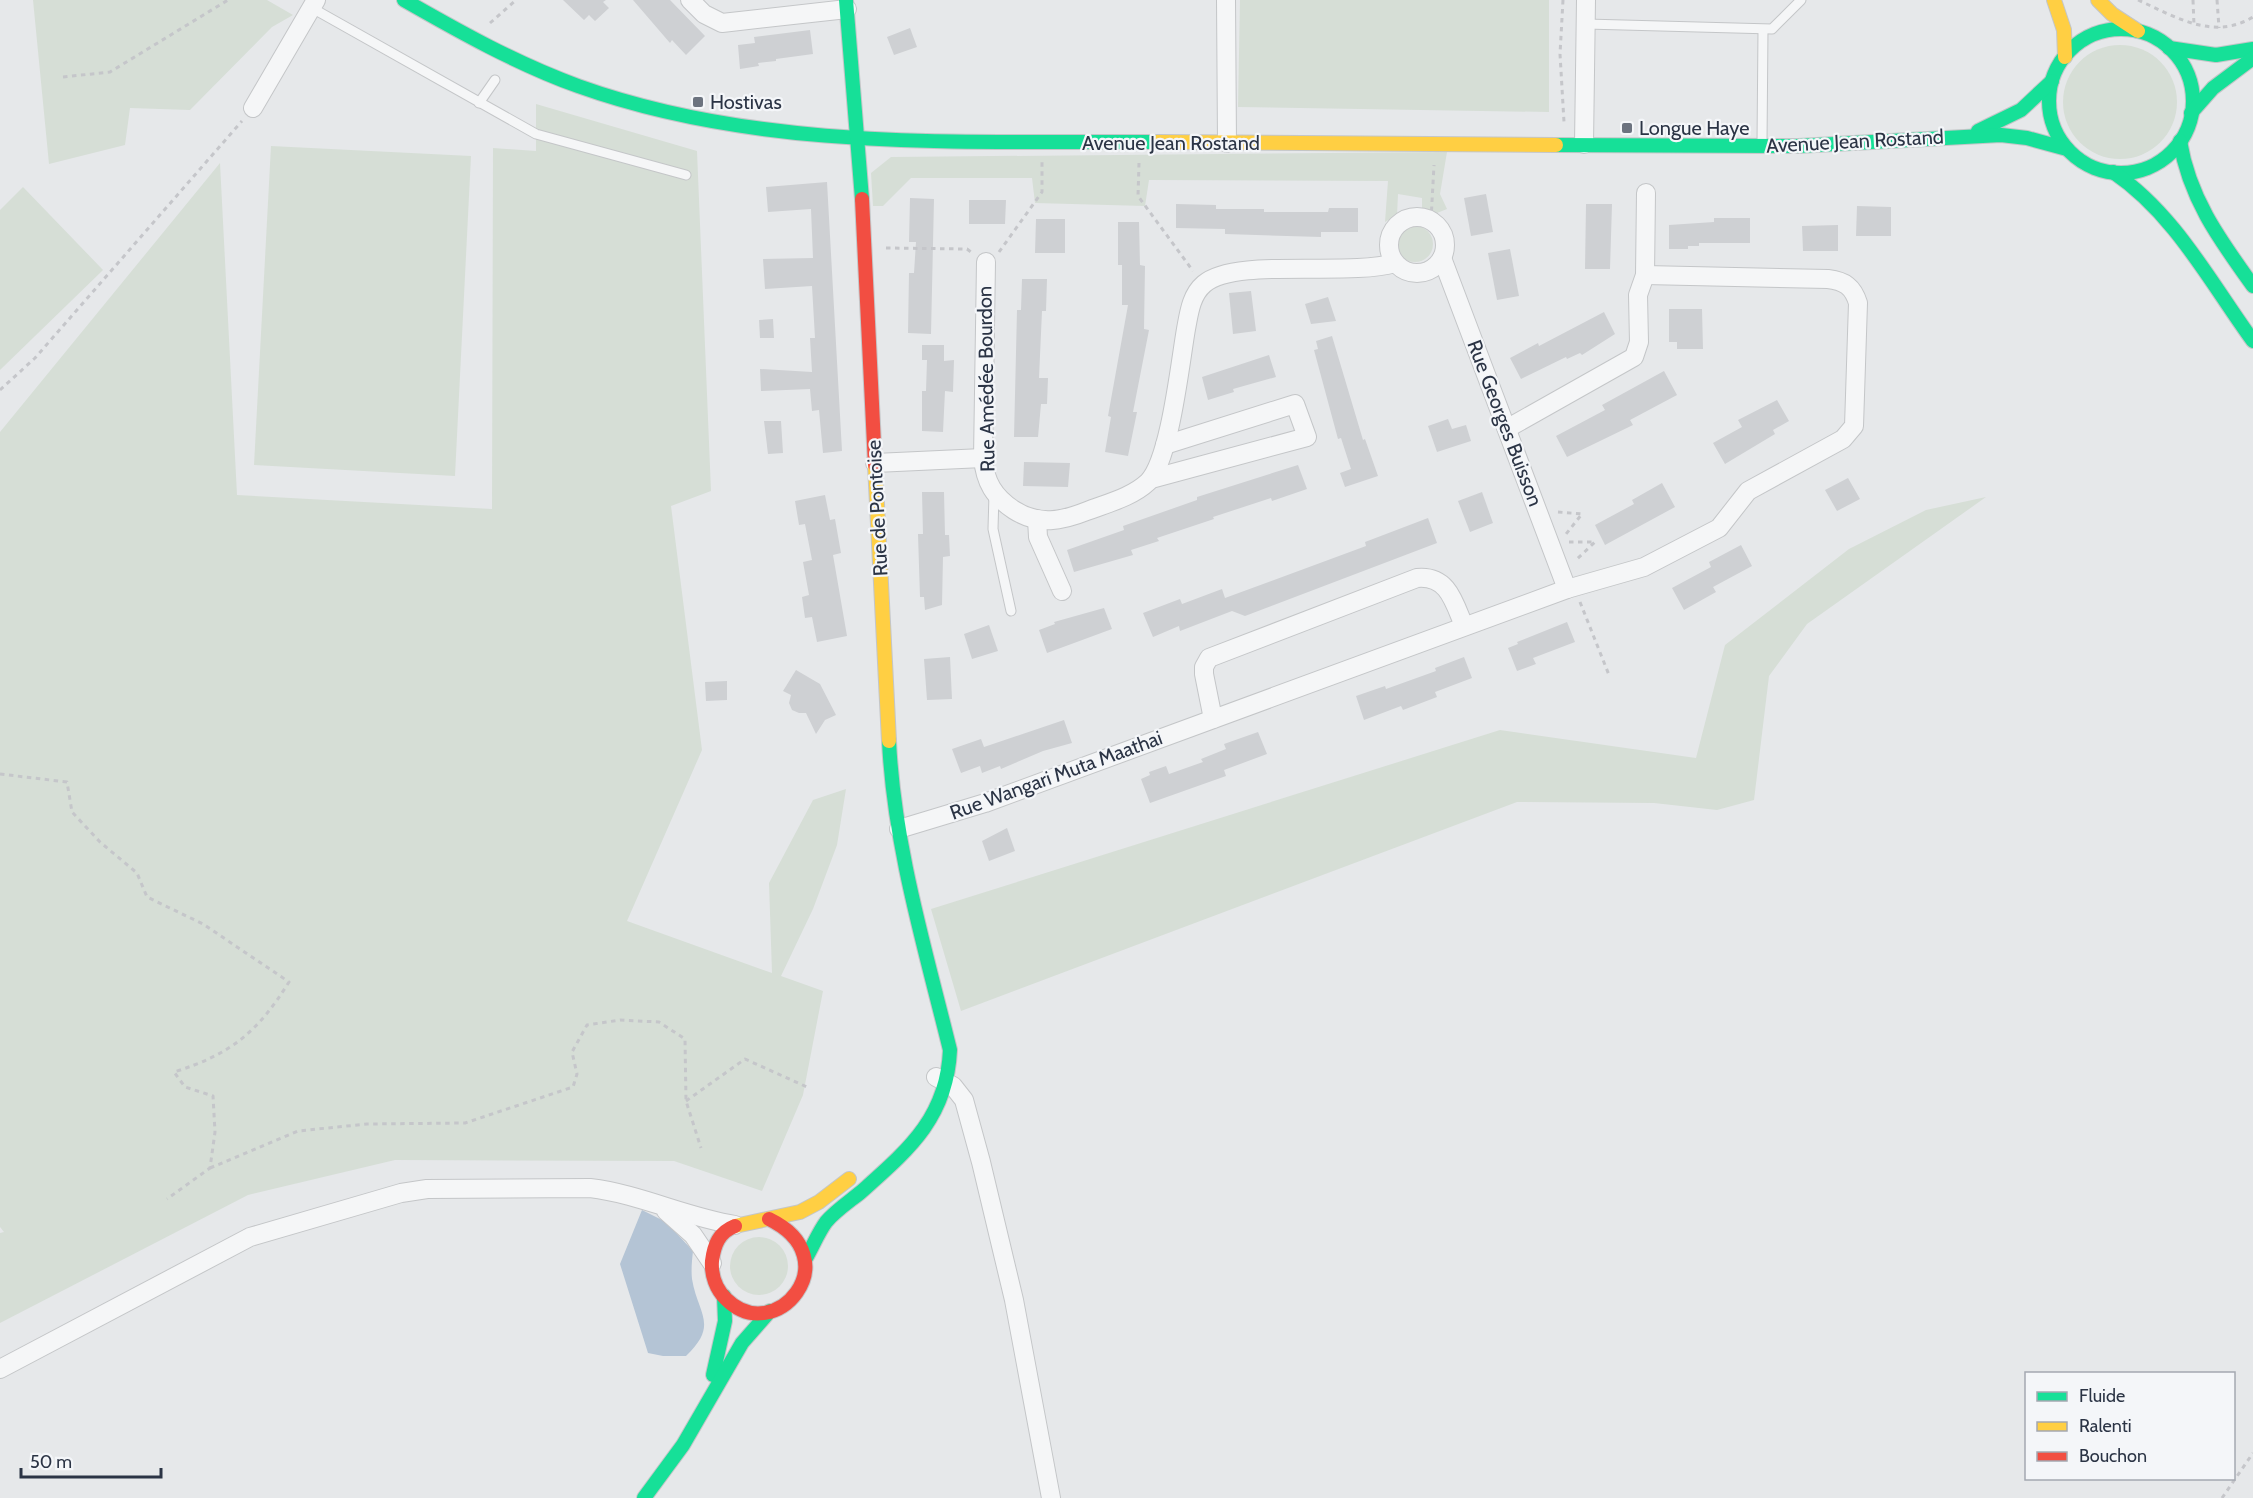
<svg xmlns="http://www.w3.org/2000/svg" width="2253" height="1498" viewBox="0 0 2253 1498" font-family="Cabin,sans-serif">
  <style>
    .green { fill: #d6ded6 }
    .water { fill: #b4c4d5 }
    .building { fill: #ced0d3 }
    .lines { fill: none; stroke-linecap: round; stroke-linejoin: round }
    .lane-casing { stroke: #c4c6c8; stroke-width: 11 }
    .street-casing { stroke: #c4c6c8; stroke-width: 20 }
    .fast-casing { stroke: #c4c6c8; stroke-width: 16 }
    .slow-casing { stroke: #c4c6c8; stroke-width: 16 }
    .jam-casing { stroke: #c4c6c8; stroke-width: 16 }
    .path { stroke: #c5c6ca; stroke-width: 3; stroke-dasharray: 4.5 4.5; stroke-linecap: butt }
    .lane { stroke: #f5f6f7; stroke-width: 9 }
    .street { stroke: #f5f6f7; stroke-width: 18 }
    .fast { stroke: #16e098; stroke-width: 14 }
    .slow { stroke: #ffcf43; stroke-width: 14 }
    .jam { stroke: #f24e42; stroke-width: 14 }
    .poi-dot { fill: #6c737f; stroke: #f4f6f9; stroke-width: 2 }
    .labels { text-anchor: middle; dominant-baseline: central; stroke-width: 4.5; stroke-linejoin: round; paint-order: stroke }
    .poi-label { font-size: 20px; fill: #2b3445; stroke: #f4f6f9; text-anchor: start }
    .street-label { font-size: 20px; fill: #2b3445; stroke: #f4f6f9 }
  </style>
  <rect width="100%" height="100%" fill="#e6e8ea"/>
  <g class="green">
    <polygon points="33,0 267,0 293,15 272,27 190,110 130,108 125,145 49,164"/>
    <polygon points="1240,0 1549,0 1549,112 1238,107"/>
    <circle cx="2120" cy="102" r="57"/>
    <polygon points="536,104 697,151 711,491 671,506 702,750 627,921 772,973 769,883 813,800 846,789 837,845 813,909 781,976 823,991 803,1095 762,1191 674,1161 395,1160 248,1195 0,1323 0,1233 4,1232 0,1227 0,432 220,163 237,495 492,509 493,148 536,151"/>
    <polygon points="271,146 471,156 455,476 254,465"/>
    <polygon points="1447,152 1440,194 1447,209 1437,213 1422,210 1422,198 1398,194 1397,215 1385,222 1388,181 1149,180 1145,206 1035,203 1032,178 911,178 883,206 873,206 871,173 891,157"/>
    <polygon points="23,187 103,270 0,370 0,210"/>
    <circle cx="1415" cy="244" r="18"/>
    <polygon points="1986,497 1807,624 1769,676 1754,800 1717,810 1654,803 1517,802 961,1011 931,909 1500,730 1696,758 1725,645 1849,549 1926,510"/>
    <circle cx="759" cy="1266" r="29"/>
  </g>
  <path class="water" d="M642,1210L666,1222L693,1251C692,1260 691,1270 692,1279C698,1315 719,1324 686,1356H663L648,1353L620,1264Z"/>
  <g class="building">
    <polygon points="563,0 606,0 603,2 609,8 595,21 589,15 584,20"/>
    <polygon points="633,0 670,0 705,36 686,55 672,40 670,43"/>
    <polygon points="910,28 917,47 894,55 887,37"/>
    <polygon points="810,30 813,54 776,59 776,61 758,63 759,66 740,69 738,45 755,43 754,37"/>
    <polygon points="827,182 842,451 823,453 819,410 812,411 810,389 761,391 760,369 812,372 810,338 815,338 812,286 765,289 763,259 813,258 811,209 768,212 766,187"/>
    <polygon points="1486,194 1493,232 1471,236 1464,198"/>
    <polygon points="910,198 934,199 931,334 908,333 909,273 914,273 916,242 909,242"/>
    <polygon points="969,200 1006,200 1005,224 969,224"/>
    <polygon points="1176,204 1216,205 1216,209 1264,209 1264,212 1328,212 1329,208 1358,208 1358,232 1321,232 1321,237 1225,234 1225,229 1176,228"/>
    <polygon points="1586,204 1612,204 1610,269 1585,269"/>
    <polygon points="1857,206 1891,207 1891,236 1856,236"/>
    <polygon points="1714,218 1750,218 1750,243 1699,243 1699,246 1688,246 1688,249 1669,249 1669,225 1714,222"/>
    <polygon points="1036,219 1065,219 1065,253 1035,253"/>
    <polygon points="1118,222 1139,222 1140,265 1145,266 1144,329 1149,330 1133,412 1137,412 1128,456 1105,452 1111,417 1108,416 1128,305 1122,305 1122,265 1118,265"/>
    <polygon points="1838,225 1838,251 1803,251 1802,226"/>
    <polygon points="1510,249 1519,296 1497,300 1488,253"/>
    <polygon points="1022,279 1047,279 1046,311 1042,311 1039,378 1048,378 1047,404 1041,404 1038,437 1014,437 1017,310 1021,310"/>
    <polygon points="1251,291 1256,331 1233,334 1229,293"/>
    <polygon points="1328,297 1336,321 1311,324 1305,304"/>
    <polygon points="1669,309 1702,309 1703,349 1677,349 1677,342 1669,342"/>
    <polygon points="1604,312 1615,334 1582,355 1580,353 1567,359 1566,357 1521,379 1510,358 1538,343 1539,346"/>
    <polygon points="773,319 774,338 760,338 759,320"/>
    <polygon points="1332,336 1363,440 1365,439 1378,476 1345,487 1340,473 1351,469 1341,438 1338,439 1314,350 1318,349 1316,341"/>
    <polygon points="922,345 944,345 944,361 954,360 953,392 945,391 943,432 922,431 922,391 926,391 927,360 922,360"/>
    <polygon points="1269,355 1276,377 1233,389 1234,392 1208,400 1202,377"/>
    <polygon points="1664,371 1677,395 1630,420 1633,425 1567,457 1556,436 1605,410 1602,405"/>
    <polygon points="1777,400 1789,421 1773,430 1775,434 1725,464 1713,443 1742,427 1738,420"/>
    <polygon points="1448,419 1452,429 1466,425 1471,441 1437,452 1428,426"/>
    <polygon points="764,421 781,421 783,453 768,454"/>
    <polygon points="1024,462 1070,463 1068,487 1023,486"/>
    <polygon points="1298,465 1307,489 1272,501 1271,498 1213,517 1214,519 1157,538 1159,541 1131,550 1133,555 1074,572 1067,550 1124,530 1123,526 1197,500 1197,497"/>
    <polygon points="1848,478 1860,499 1837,511 1825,490"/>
    <polygon points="1662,483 1675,507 1605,545 1595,525 1634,504 1632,500"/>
    <polygon points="922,492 944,492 945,535 949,535 950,556 943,557 942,605 925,610 924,597 920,597 919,566 918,534 923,534"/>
    <polygon points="1482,492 1493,523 1470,532 1458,501"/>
    <polygon points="825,495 830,520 835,519 841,553 833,555 847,636 817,642 812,617 805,618 802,597 809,595 803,562 812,560 805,524 799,525 795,501"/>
    <polygon points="1428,518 1437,543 1245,616 1232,611 1180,631 1179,626 1153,637 1143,613 1180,599 1182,604 1222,589 1225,598 1366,546 1365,542"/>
    <polygon points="1741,545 1752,566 1713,587 1716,592 1684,610 1672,588 1711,567 1709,562"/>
    <polygon points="1104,608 1112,629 1047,653 1039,630 1055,624 1054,622"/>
    <polygon points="1567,622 1575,642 1533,658 1536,664 1517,671 1508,648 1518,644 1517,642"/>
    <polygon points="989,625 998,651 972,659 964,634"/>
    <polygon points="950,657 952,699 927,700 924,659"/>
    <polygon points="1464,657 1472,678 1435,692 1437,697 1403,710 1401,706 1364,720 1356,696 1385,686 1386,689 1436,671 1435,668"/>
    <polygon points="796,670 820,684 836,715 825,720 816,734 806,713 799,713 792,710 789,703 791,695 783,691"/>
    <polygon points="727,681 727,700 706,701 705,682"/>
    <polygon points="1064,720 1072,743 1043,751 1001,769 1000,766 982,773 980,766 961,773 952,749 981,739 984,747"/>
    <polygon points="1258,732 1267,754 1224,770 1226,776 1150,803 1141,779 1150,775 1149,772 1166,766 1169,774 1203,762 1201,759 1226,749 1224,744"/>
    <polygon points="1007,828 1015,851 989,861 982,841"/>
  </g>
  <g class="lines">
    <g class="lane-casing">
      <g id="lane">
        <polyline points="312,8 536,134 686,175"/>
        <polyline points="1586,24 1772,29 1801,0"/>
        <polyline points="479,103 495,80"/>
        <polyline points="1762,143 1763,30"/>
        <polyline points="994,494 993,529 1011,611"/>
      </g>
    </g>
    <g class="street-casing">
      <g id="street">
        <polyline points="690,0 704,14 722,23 847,9"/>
        <polyline points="1226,0 1227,143"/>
        <polyline points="253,108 316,0"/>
        <polyline points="1584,144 1586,0"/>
        <circle cx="1417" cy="245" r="28"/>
        <polyline points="1442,258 1567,589"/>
        <path d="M986,262L983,458C985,482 994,497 1014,510C1039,526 1062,521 1087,511C1108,503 1132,497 1148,482C1170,460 1180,363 1186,329C1189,313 1191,295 1204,284C1235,257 1347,277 1395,263"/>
        <polyline points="1508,428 1634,357 1639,342 1638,295 1645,275 1646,193"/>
        <polyline points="875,463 983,458"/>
        <polyline points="1151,479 1307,437 1295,404 1165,445"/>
        <polyline points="1037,519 1038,537 1062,591"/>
        <path d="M1213,719L1204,674V667L1209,658L1417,578C1448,575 1454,602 1464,626"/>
        <path d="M899,829L985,803L1567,589L1644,567L1719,528L1748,491L1843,439L1854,426L1858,303C1853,287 1845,281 1828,279L1645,275"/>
        <polyline points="936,1077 953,1086 964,1100 981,1162 1014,1300 1051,1498"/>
        <polyline points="666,1211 693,1235 712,1263"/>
        <path d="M0,1369L250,1237L401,1193L427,1189L590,1188C640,1194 685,1217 735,1225"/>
      </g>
    </g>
    <g class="fast-casing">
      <g id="fast">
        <path d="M404,0C460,32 517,64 578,86C762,152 965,141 1157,142"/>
        <polyline points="846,0 862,199"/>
        <circle cx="2121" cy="101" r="72"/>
        <polyline points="2169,48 2216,55 2253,49"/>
        <polyline points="2191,113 2213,88 2253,58"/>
        <polyline points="1978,131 2021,110 2052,81"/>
        <path d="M2180,141C2189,198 2220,240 2253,286"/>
        <polyline points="1556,145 1798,146 2001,135 2027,138 2067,149"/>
        <path d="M2113,172C2175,214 2210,282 2253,341"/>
        <path d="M806,1258C813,1246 818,1233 826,1222C835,1211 850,1201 861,1192C908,1150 947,1118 950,1050C925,948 894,846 889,741"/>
        <polyline points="713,1375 725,1321 724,1296"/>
        <polyline points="644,1498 683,1445 742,1343 770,1311"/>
      </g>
    </g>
    <g class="slow-casing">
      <g id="slow">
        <polyline points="2054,0 2064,30 2065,57"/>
        <polyline points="2098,0 2112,14 2138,31"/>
        <polyline points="1157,142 1556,145"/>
        <polyline points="875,465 889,741"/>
        <polyline points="735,1226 800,1212 819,1202 849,1179"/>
      </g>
    </g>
    <g class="jam-casing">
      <g id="jam">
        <polyline points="862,199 875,465"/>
        <path d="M735,1226C719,1232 714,1245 712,1261C711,1275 716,1289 726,1299C775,1348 851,1259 769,1219"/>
      </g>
    </g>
    <g class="path">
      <polyline points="1563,0 1560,54 1564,122"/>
      <path d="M2138,0C2176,17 2213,41 2253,17"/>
      <polyline points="2193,0 2194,25"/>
      <polyline points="2217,0 2219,28"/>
      <polyline points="490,23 516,0"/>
      <polyline points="63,77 110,72 228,0"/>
      <polyline points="1139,163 1138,196 1193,271"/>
      <polyline points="1431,220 1434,165"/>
      <polyline points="886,248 967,249 971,252"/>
      <polyline points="999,252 1042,192 1042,162"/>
      <polyline points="0,390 35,358 242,121"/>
      <polyline points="1558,512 1582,514 1566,534"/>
      <polyline points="1569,542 1595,542 1576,560"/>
      <polyline points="1580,602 1609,675"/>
      <path d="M0,774L67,782L72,812L100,842L137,873L147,897L203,924L289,982C257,1033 231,1054 174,1072L185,1087L213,1096L215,1132L210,1168L167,1199"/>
      <polyline points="686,1101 745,1059 807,1087"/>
      <polyline points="210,1168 298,1131 367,1124 465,1123 573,1087 577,1074 572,1052 587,1025 620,1020 659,1022 685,1039 686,1101 701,1148"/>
      <polyline points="2222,1498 2253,1453"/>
    </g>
    <use href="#lane" class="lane"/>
    <use href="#street" class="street"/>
    <use href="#fast" class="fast"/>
    <use href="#slow" class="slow"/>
    <use href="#jam" class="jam"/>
  </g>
  <g class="poi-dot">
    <rect x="692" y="96" width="12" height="12" rx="3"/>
    <rect x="1621" y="122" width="12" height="12" rx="3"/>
  </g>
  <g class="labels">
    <g class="poi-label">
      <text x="710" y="102">Hostivas</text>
      <text x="1639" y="128">Longue Haye</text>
    </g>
    <g class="street-label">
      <text transform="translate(1855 141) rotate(-3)">Avenue Jean Rostand</text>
      <text x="1171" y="143">Avenue Jean Rostand</text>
      <text transform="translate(986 379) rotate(-91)">Rue Amédée Bourdon</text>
      <text transform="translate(1505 423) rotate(69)">Rue Georges Buisson</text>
      <text transform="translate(877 508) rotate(-93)">Rue de Pontoise</text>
      <text transform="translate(1056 775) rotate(-20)">Rue Wangari Muta Maathai</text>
    </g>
  </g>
  <rect x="2025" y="1372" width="210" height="108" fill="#f4f6f9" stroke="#a4a8b1" stroke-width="1.5"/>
  <rect x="2037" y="1392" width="30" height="9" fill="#16e098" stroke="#a4a8b1" stroke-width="1.5"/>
  <text x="2079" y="1402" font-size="18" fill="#2b3445">Fluide</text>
  <rect x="2037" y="1422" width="30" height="9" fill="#ffcf43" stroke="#a4a8b1" stroke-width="1.5"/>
  <text x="2079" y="1432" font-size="18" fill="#2b3445">Ralenti</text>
  <rect x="2037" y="1452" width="30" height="9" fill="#f24e42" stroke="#a4a8b1" stroke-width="1.5"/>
  <text x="2079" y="1462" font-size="18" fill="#2b3445">Bouchon</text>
  <path d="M21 1468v9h140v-9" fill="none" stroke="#2b3445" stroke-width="3"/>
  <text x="30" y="1468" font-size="18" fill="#2b3445" stroke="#f4f6f9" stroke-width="4.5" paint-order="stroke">50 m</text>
</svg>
